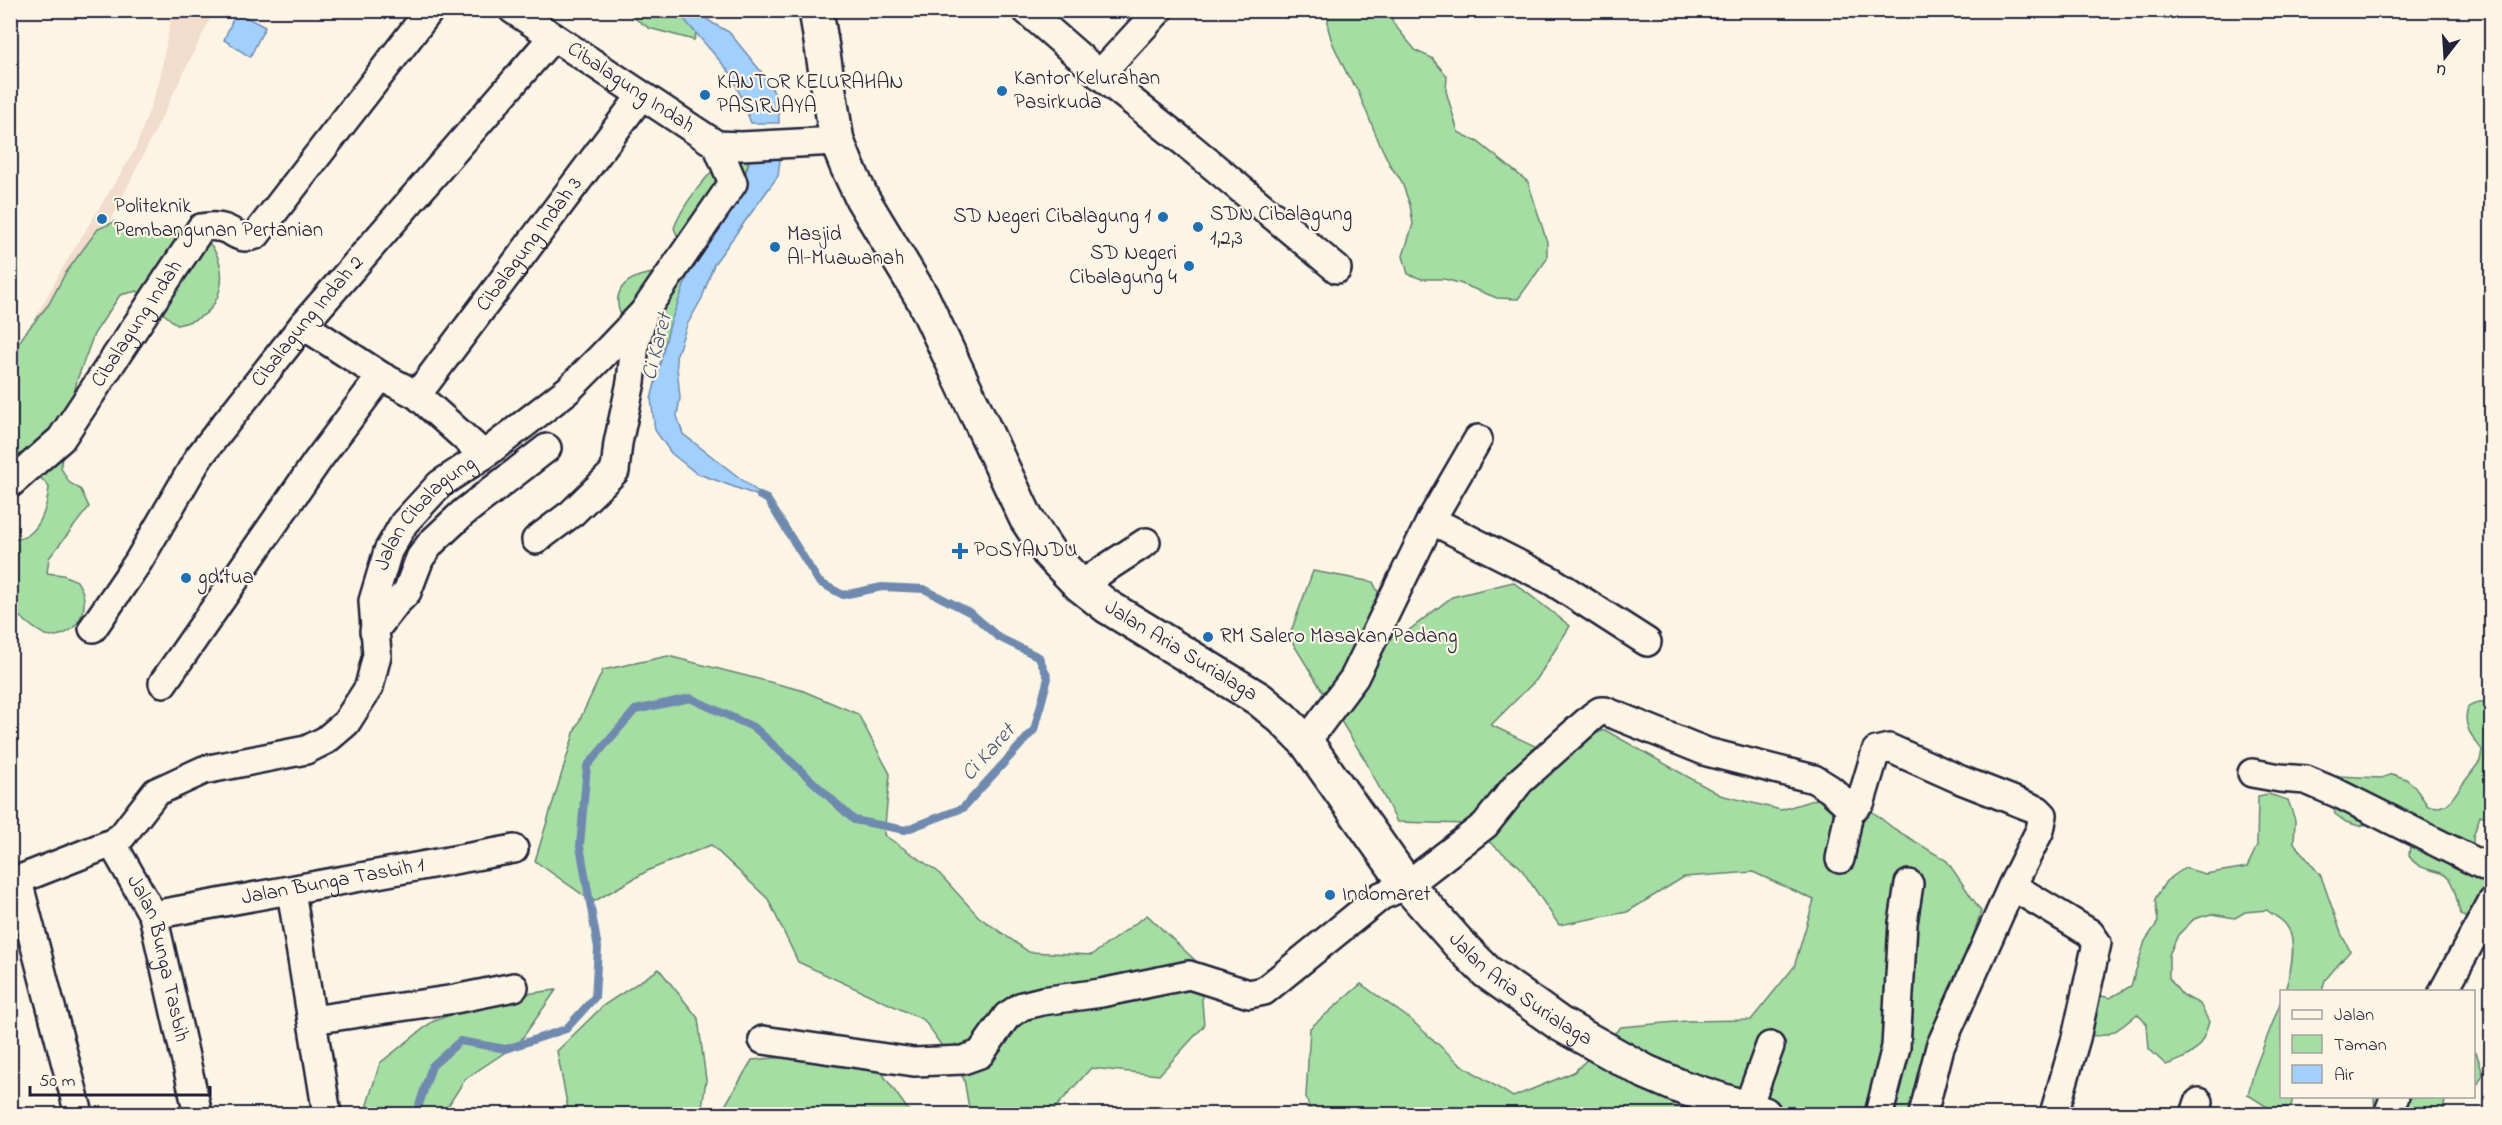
<svg xmlns="http://www.w3.org/2000/svg" width="2502" height="1125" viewBox="0 0 2502 1125" font-family="'Indie Flower',sans-serif">
  <style>
    .built { fill: #f2dccc }
    .green { fill: #a5dea3; stroke: #64806f; stroke-width: 1.5 }
    .water { fill: #a2d0fd; stroke: #6f8aaf; stroke-width: 1.5 }
    .lines { fill: none; stroke-linecap: round; stroke-linejoin: round }
    .stream { stroke: #6f8aaf; stroke-width: 8 }
    .street-casing { stroke: #22223b; stroke-width: 32 }
    .primary-casing { stroke: #22223b; stroke-width: 38 }
    .street { stroke: #fcf5e5; stroke-width: 27 }
    .primary { stroke: #fcf5e5; stroke-width: 33 }
    .poi-dot { fill: #1f6fb2; stroke: #fcf5e5; stroke-width: 2 }
    .labels { text-anchor: middle; dominant-baseline: central; stroke-width: 4.5; stroke-linejoin: round; paint-order: stroke }
    .poi-label { font-size: 21px; fill: #22223b; stroke: #fcf5e5; text-anchor: start }
    .street-label { font-size: 21px; fill: #22223b; stroke: #fcf5e5 }
    .water-label { font-size: 22px; font-style: italic; fill: #485675; stroke: #fcf5e5 }
  </style>
  <rect width="100%" height="100%" fill="#fcf5e5"/>
  <filter id="ink" filterUnits="userSpaceOnUse"><feTurbulence type="fractalNoise" baseFrequency=".0167" numOctaves="2"/><feDisplacementMap in="SourceGraphic" scale="12" xChannelSelector="R" yChannelSelector="G"/><feConvolveMatrix kernelMatrix="1 2 1 2 8 2 1 2 1" color-interpolation-filters="sRGB"/></filter>
  <g filter="url(#ink)">
    <polygon class="built" points="175,11 214,11 11,424 11,363 63,267 135,150 159,83 171,17"/>
    <g class="green">
      <polygon points="624,11 703,11 694,40 649,28"/>
      <polygon points="1333,11 1390,11 1393,23 1416,51 1432,58 1447,76 1446,91 1458,132 1478,142 1528,182 1547,242 1547,259 1518,299 1497,298 1459,283 1444,279 1422,279 1408,274 1403,256 1413,224 1410,205 1401,180 1391,167 1379,142 1357,89 1348,76 1332,42 1328,28 1328,15 1332,14"/>
      <path d="M744,158L749,159L740,194L670,324L664,350C655,338 640,340 630,329C614,311 611,287 637,277C642,274 649,275 655,272C664,268 674,254 682,247L674,228C683,203 704,180 722,160Z"/>
      <path d="M114,222C124,225 135,233 143,235C157,238 167,229 180,229C209,229 227,262 220,289C214,313 200,320 177,325L137,291L120,295L94,334L77,380L74,395L77,408L62,452L61,468L69,482L81,490L89,507L49,558L47,573L63,575L77,581C79,585 82,589 83,594C89,616 70,641 46,635C34,631 23,617 11,611L10,539C38,542 47,509 49,487C38,474 28,465 11,461L10,365L16,347L26,332L49,304L65,274L98,229Z"/>
      <polygon points="1313,571 1373,582 1400,637 1452,597 1513,582 1570,626 1537,679 1491,725 1545,751 1605,730 1720,795 1781,810 1845,790 1893,828 1947,861 1981,911 1919,1114 1311,1114 1306,1097 1310,1028 1361,984 1410,1019 1460,1064 1513,1097 1574,1072 1621,1027 1687,1021 1751,1020 1794,967 1814,900 1753,872 1684,877 1627,912 1559,925 1520,867 1467,824 1397,822 1365,760 1289,637"/>
      <polygon points="668,656 801,690 858,714 890,774 884,835 937,871 979,917 1029,952 1092,955 1147,915 1199,964 1204,1026 1159,1075 1091,1068 1050,1114 970,1114 964,1079 924,1020 798,962 768,899 711,845 649,870 593,902 535,861 575,730 603,670"/>
      <path d="M2491,701V815L2480,816L2473,837V847L2491,881V932L2461,915C2457,905 2456,888 2449,879C2438,866 2422,875 2409,856L2410,844L2405,833L2372,823L2359,826L2346,822L2335,814L2330,788L2337,776L2381,778L2392,774L2406,779L2414,786L2428,806L2439,807L2448,804L2480,761L2482,750C2471,735 2462,726 2468,707L2479,702Z"/>
      <path d="M2268,794L2288,800L2295,820L2294,843L2321,876L2341,933L2350,951L2325,980L2322,991H2285C2290,974 2299,941 2286,925C2282,919 2272,915 2267,910L2245,912L2235,918L2211,914L2194,919L2178,935L2169,955V978L2181,994L2200,1004L2209,1022C2201,1050 2193,1056 2166,1065L2149,1049L2147,1024L2137,1014C2118,1031 2107,1040 2082,1034L2090,993L2110,998L2131,986L2145,941L2158,922L2155,899L2166,881L2185,868L2205,874L2247,867L2257,846L2258,796Z"/>
      <polygon points="659,969 698,1018 706,1080 701,1114 569,1114 557,1051 604,1005"/>
      <polygon points="556,990 519,1043 465,1079 443,1114 364,1114 380,1063 432,1022 493,998"/>
      <polygon points="2281,1001 2282,1096 2293,1097 2291,1107 2269,1108 2248,1095 2254,1071"/>
      <polygon points="2474,1052 2477,1055 2483,1074 2478,1084 2474,1086"/>
      <polygon points="817,1054 877,1066 911,1114 720,1114 752,1060"/>
      <polygon points="2374,1097 2446,1097 2442,1114 2375,1114"/>
    </g>
    <g class="water">
      <polygon points="677,11 696,11 714,24 729,32 763,74 778,99 779,123 751,123 732,75"/>
      <polygon points="236,12 265,27 250,57 224,40"/>
      <polygon points="776,150 780,160 778,176 714,264 702,298 687,325 676,357 680,398 677,416 683,434 767,499 696,473 671,453 655,430 651,399 670,324 692,264 740,194 752,151"/>
    </g>
    <g class="lines">
      <polyline class="stream" points="416,1114 432,1066 460,1041 506,1049 566,1029 595,997 598,948 580,846 587,766 635,710 690,698 755,728 854,820 905,830 963,808 1034,730 1048,678 1039,657 998,637 971,613 924,589 882,587 843,595 819,582 767,499 760,496"/>
      <g class="street-casing">
        <g id="street">
          <path id="s1" d="M513,10L717,145"/>
          <polyline points="1026,10 1113,86 1189,146 1337,269"/>
          <polyline points="1099,75 1159,10"/>
          <polyline points="303,325 381,376 417,395 484,455"/>
          <path id="s2" d="M417,395L641,96"/>
          <path id="s3" d="M10,484L61,439L201,228C206,227 212,226 217,227C234,228 236,242 256,235L430,10"/>
          <polyline points="1431,520 1552,581 1647,642"/>
          <polyline points="536,540 572,513 615,471 618,443 631,382 635,343 644,312"/>
          <polyline points="1080,585 1146,542"/>
          <path id="s4" d="M93,628L138,562L199,457L303,325L552,38"/>
          <polyline points="374,631 396,603 407,592 420,558 431,543 463,513 547,448"/>
          <polyline points="163,683 318,460 381,376"/>
          <polyline points="1306,742 1354,678 1431,520 1478,439"/>
          <polyline points="2252,773 2280,778 2306,780 2339,794 2492,870"/>
          <path id="s5" d="M112,843L153,915L198,1114"/>
          <polyline points="1840,859 1850,807"/>
          <polyline points="18,881 79,1114"/>
          <path id="s6" d="M10,883L112,843L122,836L156,792L204,770L306,750L326,740L346,723L369,687L377,655L373,601L388,551L404,523L440,484L484,455L568,390L600,358L644,312L733,183L717,145L741,146L837,141"/>
          <polyline points="2012,886 2090,933 2097,943 2076,1038 2054,1114"/>
          <polyline points="291,891 327,1114"/>
          <path id="s7" d="M153,915L514,849"/>
          <polyline points="2443,992 2492,902"/>
          <polyline points="312,1020 455,999 514,987"/>
          <polyline points="763,1040 914,1062 963,1060 980,1054 1007,1016 1022,1006 1042,1001 1101,993 1189,975 1249,994 1264,991 1381,896 1407,885 1485,825 1520,781 1593,716 1600,711 1605,711 1707,752 1814,779 1830,789 1850,807 1855,807 1861,801 1876,751 1889,748 1961,780 2038,810 2043,815 2040,830 2012,886 1940,1047 1923,1114"/>
          <polyline points="1747,1109 1770,1046"/>
          <polyline points="1879,1114 1896,1047 1903,923 1909,884"/>
          <polyline points="2195,1114 2199,1102"/>
          <polyline points="2388,1114 2395,1096"/>
        </g>
      </g>
      <g class="primary-casing">
        <g id="primary">
          <path id="s8" d="M816,10L837,141L847,166L862,198L923,299L1026,518L1049,553L1080,585L1108,607L1259,699L1282,718L1306,742L1407,885L1460,945L1487,972L1560,1024L1646,1072L1681,1087L1764,1114"/>
        </g>
      </g>
      <use href="#street" class="street"/>
      <use href="#primary" class="primary"/>
    </g>
  </g>
  <g class="poi-dot">
    <circle cx="1002" cy="91" r="6"/>
    <circle cx="705" cy="95" r="6"/>
    <circle cx="1163" cy="217" r="6"/>
    <circle cx="102" cy="219" r="6"/>
    <circle cx="1198" cy="227" r="6"/>
    <circle cx="775" cy="247" r="6"/>
    <circle cx="1189" cy="266" r="6"/>
    <path d="M957 542h6v6h6v6h-6v6h-6v-6h-6v-6h6z"/>
    <circle cx="186" cy="578" r="6"/>
    <circle cx="1208" cy="637" r="6"/>
    <circle cx="1330" cy="895" r="6"/>
  </g>
  <g class="labels">
    <g class="poi-label">
      <text x="1014" y="79">Kantor Kelurahan<tspan x="1014" dy="24">Pasirkuda</tspan></text>
      <text x="717" y="83">KANTOR KELURAHAN<tspan x="717" dy="24">PASIRJAYA</tspan></text>
      <text x="114" y="207">Politeknik<tspan x="114" dy="24">Pembangunan Pertanian</tspan></text>
      <text x="1210" y="215">SDN Cibalagung<tspan x="1210" dy="24">1,2,3</tspan></text>
      <text x="1151" y="217" text-anchor="end">SD Negeri Cibalagung 1</text>
      <text x="787" y="235">Masjid<tspan x="787" dy="24">Al-Muawanah</tspan></text>
      <text x="1177" y="254" text-anchor="end">SD Negeri<tspan x="1177" dy="24">Cibalagung 4</tspan></text>
      <text x="974" y="551">POSYANDU</text>
      <text x="198" y="578">gd.tua</text>
      <text x="1220" y="637">RM Salero Masakan Padang</text>
      <text x="1342" y="895">Indomaret</text>
    </g>
    <g class="street-label">
      <text stroke="none"><textPath href="#s1" startOffset="141">Cibalagung Indah</textPath></text>
      <text stroke="none"><textPath href="#s2" startOffset="188">Cibalagung Indah 3</textPath></text>
      <text stroke="none"><textPath href="#s4" startOffset="375">Cibalagung Indah 2</textPath></text>
      <text stroke="none"><textPath href="#s3" startOffset="206">Cibalagung Indah</textPath></text>
      <text stroke="none"><textPath href="#s6" startOffset="618">Jalan Cibalagung</textPath></text>
      <text stroke="none"><textPath href="#s8" startOffset="762">Jalan Aria Surialaga</textPath></text>
      <text stroke="none"><textPath href="#s7" startOffset="183">Jalan Bunga Tasbih 1</textPath></text>
      <text stroke="none"><textPath href="#s5" startOffset="126">Jalan Bunga Tasbih</textPath></text>
      <text stroke="none"><textPath href="#s8" startOffset="1248">Jalan Aria Surialaga</textPath></text>
    </g>
    <g class="water-label">
      <text transform="translate(658 347) rotate(-76)">Ci Karet</text>
      <text transform="translate(989 753) rotate(-48)">Ci Karet</text>
    </g>
  </g>
  <rect width="2502" height="1125" fill="none" stroke="#fcf5e5" stroke-width="36"/>
  <rect x="18" y="18" width="2466" height="1089" fill="none" stroke="#22223b" stroke-width="2" filter="url(#ink)"/>
  <rect x="2280" y="990" width="195" height="108" fill="#fcf5e5" stroke="#a5a1a1" stroke-width="1.5"/>
  <rect x="2292" y="1010" width="30" height="9" fill="#fcf5e5" stroke="#a5a1a1" stroke-width="1.5"/>
  <text x="2334" y="1020" font-size="18" fill="#22223b">Jalan</text>
  <rect x="2292" y="1035" width="30" height="18" fill="#a5dea3" stroke="#a5a1a1" stroke-width="1.5"/>
  <text x="2334" y="1050" font-size="18" fill="#22223b">Taman</text>
  <rect x="2292" y="1065" width="30" height="18" fill="#a2d0fd" stroke="#a5a1a1" stroke-width="1.5"/>
  <text x="2334" y="1080" font-size="18" fill="#22223b">Air</text>
  <g transform="translate(2445 57) rotate(197)" stroke="#fcf5e5" stroke-width="4.5" paint-order="stroke">
  <path d="M0-4.5L10 22L0 15L-10 22Z" fill="#22223b"/>
  <text y="-9" font-size="16" font-weight="bold" text-anchor="middle" fill="#22223b">U</text>
  </g>
  <path d="M30 1086v9h180v-9" fill="none" stroke="#22223b" stroke-width="3"/>
  <text x="39" y="1086" font-size="18" fill="#22223b" stroke="#fcf5e5" stroke-width="4.5" paint-order="stroke">50 m</text>
</svg>
